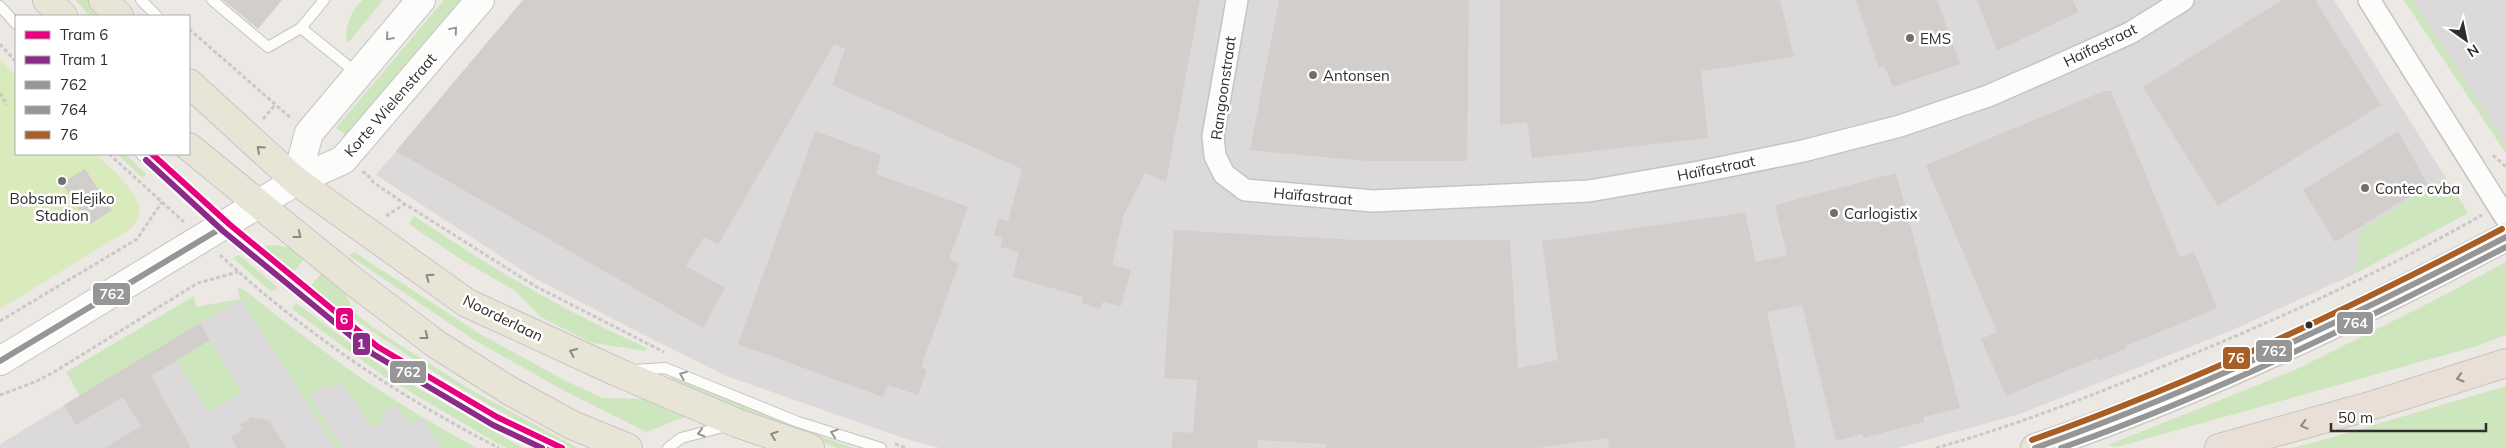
<svg xmlns="http://www.w3.org/2000/svg" width="2506" height="448" viewBox="0 0 2506 448" font-family="Mulish,sans-serif">
  <style>
    .industrial { fill: #dcd9db }
    .green { fill: #cee6be }
    .pitch { fill: #d9eabb }
    .building { fill: #d1cecb }
    .lines { fill: none; stroke-linecap: round; stroke-linejoin: round }
    .lane-casing { stroke: #c5c4c5; stroke-width: 12 }
    .street-casing { stroke: #c5c4c5; stroke-width: 24 }
    .secondary-casing { stroke: #c5c4c5; stroke-width: 30 }
    .primary-casing { stroke: #c6c5c4; stroke-width: 30 }
    .highway-casing { stroke: #c6c5c4; stroke-width: 30 }
    .path { stroke: #c9c9c8; stroke-width: 3; stroke-dasharray: 4 2.5; stroke-linecap: butt }
    .lane { stroke: #fcfcfb; stroke-width: 10 }
    .street { stroke: #fcfcfb; stroke-width: 21 }
    .secondary { stroke: #fcfcfb; stroke-width: 28 }
    .primary { stroke: #e8e4d6; stroke-width: 28 }
    .highway { stroke: #eadfd6; stroke-width: 28 }
    .bus-1-casing { stroke: #fff; stroke-width: 10 }
    .bus-2-casing { stroke: #fff; stroke-width: 10 }
    .bus-3-casing { stroke: #fff; stroke-width: 10 }
    .bus-1 { stroke: #969696; stroke-width: 6 }
    .bus-2 { stroke: #969696; stroke-width: 6 }
    .bus-3 { stroke: #a85e24; stroke-width: 6 }
    .tram-1-casing { stroke: #fff; stroke-width: 10 }
    .tram-2-casing { stroke: #fff; stroke-width: 10 }
    .tram-1 { stroke: #e6007e; stroke-width: 6 }
    .tram-2 { stroke: #8c2b87; stroke-width: 6 }
    .oneway { stroke: #959594 }
    .oneway2 { stroke: #8b8982 }
    .oneway3 { stroke: #8c8682 }
    .poi-dot { fill: #706f6e; stroke: #fff; stroke-width: 2 }
    .bus-dot { fill: #2e2e2e; stroke: #fff; stroke-width: 2 }
    .labels { text-anchor: middle; dominant-baseline: central; stroke-width: 5; stroke-linejoin: round; paint-order: stroke }
    .poi-label { font-size: 15px; fill: #2e2e2e; stroke: #fff; text-anchor: start }
    .street-label { font-size: 15px; fill: #2e2e2e; stroke: #fff }
    .line-badge { stroke: #fff; stroke-width: 2 }
    .badge-label { font-size: 14px; text-anchor: middle; font-weight: bold; fill: #fff }
  </style>
  <rect width="100%" height="100%" fill="#ece8e4"/>
  <g class="industrial">
    <polygon points="523,0 2334,0 2468,213 2352,275 2235,329 2020,414 1898,448 940,448 909,440 729,377 648,337 534,278 376,175"/>
    <polygon points="2404,0 2506,0 2506,153"/>
    <polygon points="238,288 365,381 421,417 476,448 0,448 0,444 240,299"/>
  </g>
  <g class="green">
    <polygon points="75,0 89,0 105,16 90,16"/>
    <path d="M363,0H383L348,43C342,31 353,7 363,0Z"/>
    <polygon points="444,0 461,0 346,135 336,128"/>
    <polygon points="2404,0 2413,0 2506,145 2506,153"/>
    <polygon points="117,154 125,154 146,174 143,178"/>
    <polygon points="2445,177 2468,213 2356,273 2360,230"/>
    <path d="M414,216C488,266 565,312 647,348L646,351L592,343L541,317L514,290L462,260L409,224Z"/>
    <polygon points="277,245 301,251 307,256 293,272 263,246"/>
    <polygon points="354,252 480,334 566,381 603,398 651,399 688,414 686,418 679,419 647,432 561,389 476,341 348,255"/>
    <polygon points="239,255 278,288 272,291 268,289 233,258"/>
    <polygon points="2506,262 2506,335 2477,346 2117,447 2108,445 2295,370 2433,301"/>
    <path d="M325,269L342,287L354,312L372,327L471,390L578,448H571C478,403 393,348 310,287Z"/>
    <path d="M238,288L243,289C272,311 301,335 331,357C377,391 426,420 476,448H442L422,417L410,424L396,405L381,414L384,421L372,429L342,383L331,389L327,384L310,395L342,448H336L240,299L80,396L66,372L194,296L196,307L240,299Z"/>
    <polygon points="296,303 388,371 523,448 507,448 502,446 385,377 292,309"/>
    <polygon points="210,340 243,392 209,412 176,360"/>
    <polygon points="673,377 797,428 854,448 838,448 796,433 671,382"/>
    <polygon points="2506,386 2506,448 2291,448 2316,442"/>
  </g>
  <path class="pitch" d="M0,59L16,76V154H95C112,170 159,205 130,229L0,309Z"/>
  <g class="building">
    <polygon points="223,0 282,0 258,29"/>
    <polygon points="523,0 1200,0 1166,182 1145,173 1124,214 1112,265 1131,270 1121,306 1103,302 1100,309 1082,303 1083,297 1013,277 1019,252 1000,247 1003,238 994,235 999,218 1008,221 1022,169 832,85 845,49 834,44 718,245 704,237 686,266 725,288 703,328 396,151"/>
    <polygon points="1279,0 1469,0 1467,161 1366,161 1250,150"/>
    <polygon points="1500,0 1780,0 1794,57 1701,71 1708,138 1532,158 1527,122 1500,125"/>
    <polygon points="1856,0 1937,0 1960,64 1893,87 1884,66 1879,68"/>
    <polygon points="1977,0 2073,0 2078,12 1997,51"/>
    <polygon points="2282,0 2315,0 2381,105 2218,206 2143,87"/>
    <polygon points="2104,91 2111,91 2180,257 2194,252 2217,308 2126,346 2127,348 2098,361 2097,358 2006,396 1981,339 1997,332 1926,165"/>
    <polygon points="815,131 881,155 876,174 968,207 949,259 959,263 921,367 927,370 918,395 888,385 883,397 738,344"/>
    <polygon points="2398,131 2428,185 2335,242 2303,190"/>
    <polygon points="85,169 112,210 89,225 62,183"/>
    <polygon points="1896,173 1960,408 1924,417 1924,422 1863,438 1862,434 1836,441 1802,305 1767,312 1796,448 1609,448 1608,438 1537,448 1326,448 1326,444 1258,440 1257,448 1172,448 1173,431 1193,433 1197,380 1164,378 1174,230 1356,240 1510,240 1518,368 1558,360 1542,241 1745,213 1756,262 1787,255 1775,205"/>
    <polygon points="200,323 210,340 151,376 191,448 105,448 141,426 123,397 76,425 64,405"/>
    <polygon points="252,417 270,421 286,448 237,448 231,437 243,429 240,425"/>
  </g>
  <g class="lines">
    <g class="lane-casing">
      <g id="lane">
        <polyline points="141,0 157,16"/>
        <polyline points="212,0 268,47 301,28 324,0"/>
        <polyline points="0,6 16,24"/>
        <polyline points="301,28 358,74"/>
        <polyline points="141,154 289,284 376,352 492,422 550,448"/>
        <polyline points="634,370 665,368 798,422 881,448"/>
        <polyline points="668,448 681,438 727,426"/>
      </g>
    </g>
    <g class="street-casing">
      <g id="street">
        <polyline points="1237,0 1213,136 1215,156 1224,174 1245,190 1373,201 1589,191 1699,172 1803,151 1900,126 1988,96 2057,66 2130,33 2183,0"/>
        <polyline points="2369,0 2506,218"/>
      </g>
    </g>
    <g class="secondary-casing">
      <g id="secondary">
        <polyline points="296,181 309,133 421,0"/>
        <polyline points="0,361 296,181 343,160 480,0"/>
      </g>
    </g>
    <g class="primary-casing">
      <g id="primary">
        <polyline points="47,0 63,16"/>
        <polyline points="103,0 119,16"/>
        <polyline points="189,83 296,181 467,303 617,372 737,423 810,448"/>
        <polyline points="189,147 358,285 436,344 510,391 572,425 628,448"/>
        <path d="M2035,448C2199,393 2354,317 2506,237"/>
      </g>
    </g>
    <g class="highway-casing">
      <polyline id="highway" points="2219,448 2370,406 2506,363"/>
    </g>
    <g class="path">
      <polyline points="189,29 292,119"/>
      <polyline points="0,44 16,62"/>
      <polyline points="0,93 7,105"/>
      <polyline points="263,119 275,105"/>
      <polyline points="109,154 184,222"/>
      <polyline points="2493,155 2506,167"/>
      <polyline points="362,172 366,173 373,182 405,204 535,286 664,352"/>
      <polyline points="386,216 405,204"/>
      <path d="M220,255C303,332 398,396 499,448"/>
      <polyline points="0,321 137,239 162,202"/>
      <polyline points="0,395 35,382 54,372 198,283 238,272"/>
      <polyline points="895,444 906,448"/>
      <path d="M1936,448C2017,425 2094,395 2171,363C2277,320 2382,272 2482,215"/>
    </g>
    <use href="#lane" class="lane"/>
    <use href="#street" class="street"/>
    <use href="#secondary" class="secondary"/>
    <use href="#primary" class="primary"/>
    <use href="#highway" class="highway"/>
    <g class="bus-1-casing">
      <g id="bus-1">
        <path d="M223,227C273,270 322,316 377,352C431,389 490,421 550,448"/>
        <polyline points="0,361 223,227"/>
        <path d="M2035,448C2198,390 2353,317 2506,237"/>
      </g>
    </g>
    <g class="bus-2-casing">
      <path id="bus-2" d="M2061,448C2215,394 2361,322 2506,247"/>
    </g>
    <g class="bus-3-casing">
      <path id="bus-3" d="M2032,440C2195,382 2349,309 2502,229"/>
    </g>
    <use href="#bus-1" class="bus-1"/>
    <use href="#bus-2" class="bus-2"/>
    <use href="#bus-3" class="bus-3"/>
    <g class="tram-1-casing">
      <polyline id="tram-1" points="152,154 229,224 378,347 497,417 562,448"/>
    </g>
    <g class="tram-2-casing">
      <polyline id="tram-2" points="146,160 223,231 373,354 493,425 542,448"/>
    </g>
    <use href="#tram-1" class="tram-1"/>
    <use href="#tram-2" class="tram-2"/>
  </g>
  <defs><path id="oneway-chevron" d="M-2-3.5L2.5 0L-2 3.5" fill="none" stroke-width="1.6" stroke-linecap="round" stroke-linejoin="round" transform="scale(1.25)"/></defs>
  <g class="oneway">
    <use href="#oneway-chevron" transform="translate(454 30) rotate(-50)"/>
    <use href="#oneway-chevron" transform="translate(389 37) rotate(131)"/>
    <use href="#oneway-chevron" transform="translate(683 375) rotate(-158)"/>
    <use href="#oneway-chevron" transform="translate(701 433) rotate(164)"/>
    <use href="#oneway-chevron" transform="translate(834 433) rotate(-162)"/>
  </g>
  <g class="oneway2">
    <use href="#oneway-chevron" transform="translate(260 149) rotate(-138)"/>
    <use href="#oneway-chevron" transform="translate(298 235) rotate(38)"/>
    <use href="#oneway-chevron" transform="translate(429 277) rotate(-145)"/>
    <use href="#oneway-chevron" transform="translate(425 336) rotate(37)"/>
    <use href="#oneway-chevron" transform="translate(573 352) rotate(-155)"/>
    <use href="#oneway-chevron" transform="translate(774 435) rotate(-161)"/>
  </g>
  <g class="oneway3">
    <use href="#oneway-chevron" transform="translate(2460 378) rotate(163)"/>
    <use href="#oneway-chevron" transform="translate(2304 425) rotate(165)"/>
  </g>
  <g class="poi-dot">
    <circle cx="1910" cy="38" r="5"/>
    <circle cx="1313" cy="75" r="5"/>
    <circle cx="62" cy="181" r="5"/>
    <circle cx="2365" cy="188" r="5"/>
    <circle cx="1834" cy="213" r="5"/>
  </g>
  <circle class="bus-dot" cx="2309" cy="325" r="4.5"/>
  <g class="labels">
    <g class="poi-label">
      <text x="1920" y="38">EMS</text>
      <text x="1323" y="75">Antonsen</text>
      <text x="2375" y="188">Contec cvba</text>
      <text x="62" y="198" text-anchor="middle">Bobsam Elejiko<tspan x="62" dy="17">Stadion</tspan></text>
      <text x="1844" y="213">Carlogistix</text>
    </g>
    <g class="street-label">
      <text transform="translate(2100 45) rotate(-26)">Haïfastraat</text>
      <text transform="translate(1223 88) rotate(-82)">Rangoonstraat</text>
      <text transform="translate(390 105) rotate(-49)">Korte Wielenstraat</text>
      <text transform="translate(1716 168) rotate(-11)">Haïfastraat</text>
      <text transform="translate(1313 196) rotate(5)">Haïfastraat</text>
      <text transform="translate(503 318) rotate(26)">Noorderlaan</text>
    </g>
  </g>
  <g class="line-badge">
    <rect x="92" y="282" width="39" height="24" rx="5" fill="#969696"/>
    <rect x="335" y="307" width="19" height="24" rx="5" fill="#e6007e"/>
    <rect x="2336" y="311" width="38" height="24" rx="5" fill="#969696"/>
    <rect x="352" y="332" width="19" height="24" rx="5" fill="#8c2b87"/>
    <rect x="2255" y="339" width="38" height="24" rx="5" fill="#969696"/>
    <rect x="2222" y="346" width="29" height="24" rx="5" fill="#a85e24"/>
    <rect x="389" y="360" width="38" height="24" rx="5" fill="#969696"/>
  </g>
  <g class="badge-label">
    <text x="112" y="299">762</text>
    <text x="344" y="324">6</text>
    <text x="2355" y="328">764</text>
    <text x="361" y="349">1</text>
    <text x="2274" y="356">762</text>
    <text x="2236" y="363">76</text>
    <text x="408" y="377">762</text>
  </g>
  <rect x="15" y="15" width="175" height="140" fill="#ffffff" stroke="#ababab"/>
  <rect x="25" y="31" width="25" height="8" fill="#e6007e" stroke="#ababab"/>
  <text x="60" y="40" font-size="15" fill="#2e2e2e">Tram 6</text>
  <rect x="25" y="56" width="25" height="8" fill="#8c2b87" stroke="#ababab"/>
  <text x="60" y="65" font-size="15" fill="#2e2e2e">Tram 1</text>
  <rect x="25" y="81" width="25" height="8" fill="#969696" stroke="#ababab"/>
  <text x="60" y="90" font-size="15" fill="#2e2e2e">762</text>
  <rect x="25" y="106" width="25" height="8" fill="#969696" stroke="#ababab"/>
  <text x="60" y="115" font-size="15" fill="#2e2e2e">764</text>
  <rect x="25" y="131" width="25" height="8" fill="#a85e24" stroke="#ababab"/>
  <text x="60" y="140" font-size="15" fill="#2e2e2e">76</text>
  <g transform="translate(2466 40) rotate(147)" stroke="#ffffff" stroke-width="4" paint-order="stroke">
  <path d="M0-4L9 19L0 12L-9 19Z" fill="#2e2e2e"/>
  <text y="-8" font-size="14" font-weight="bold" text-anchor="middle" fill="#2e2e2e">N</text>
  </g>
  <path d="M2331 423v8h155v-8" fill="none" stroke="#2e2e2e" stroke-width="2.5"/>
  <text x="2338" y="423" font-size="15" fill="#2e2e2e" stroke="#ffffff" stroke-width="4" paint-order="stroke">50 m</text>
</svg>
